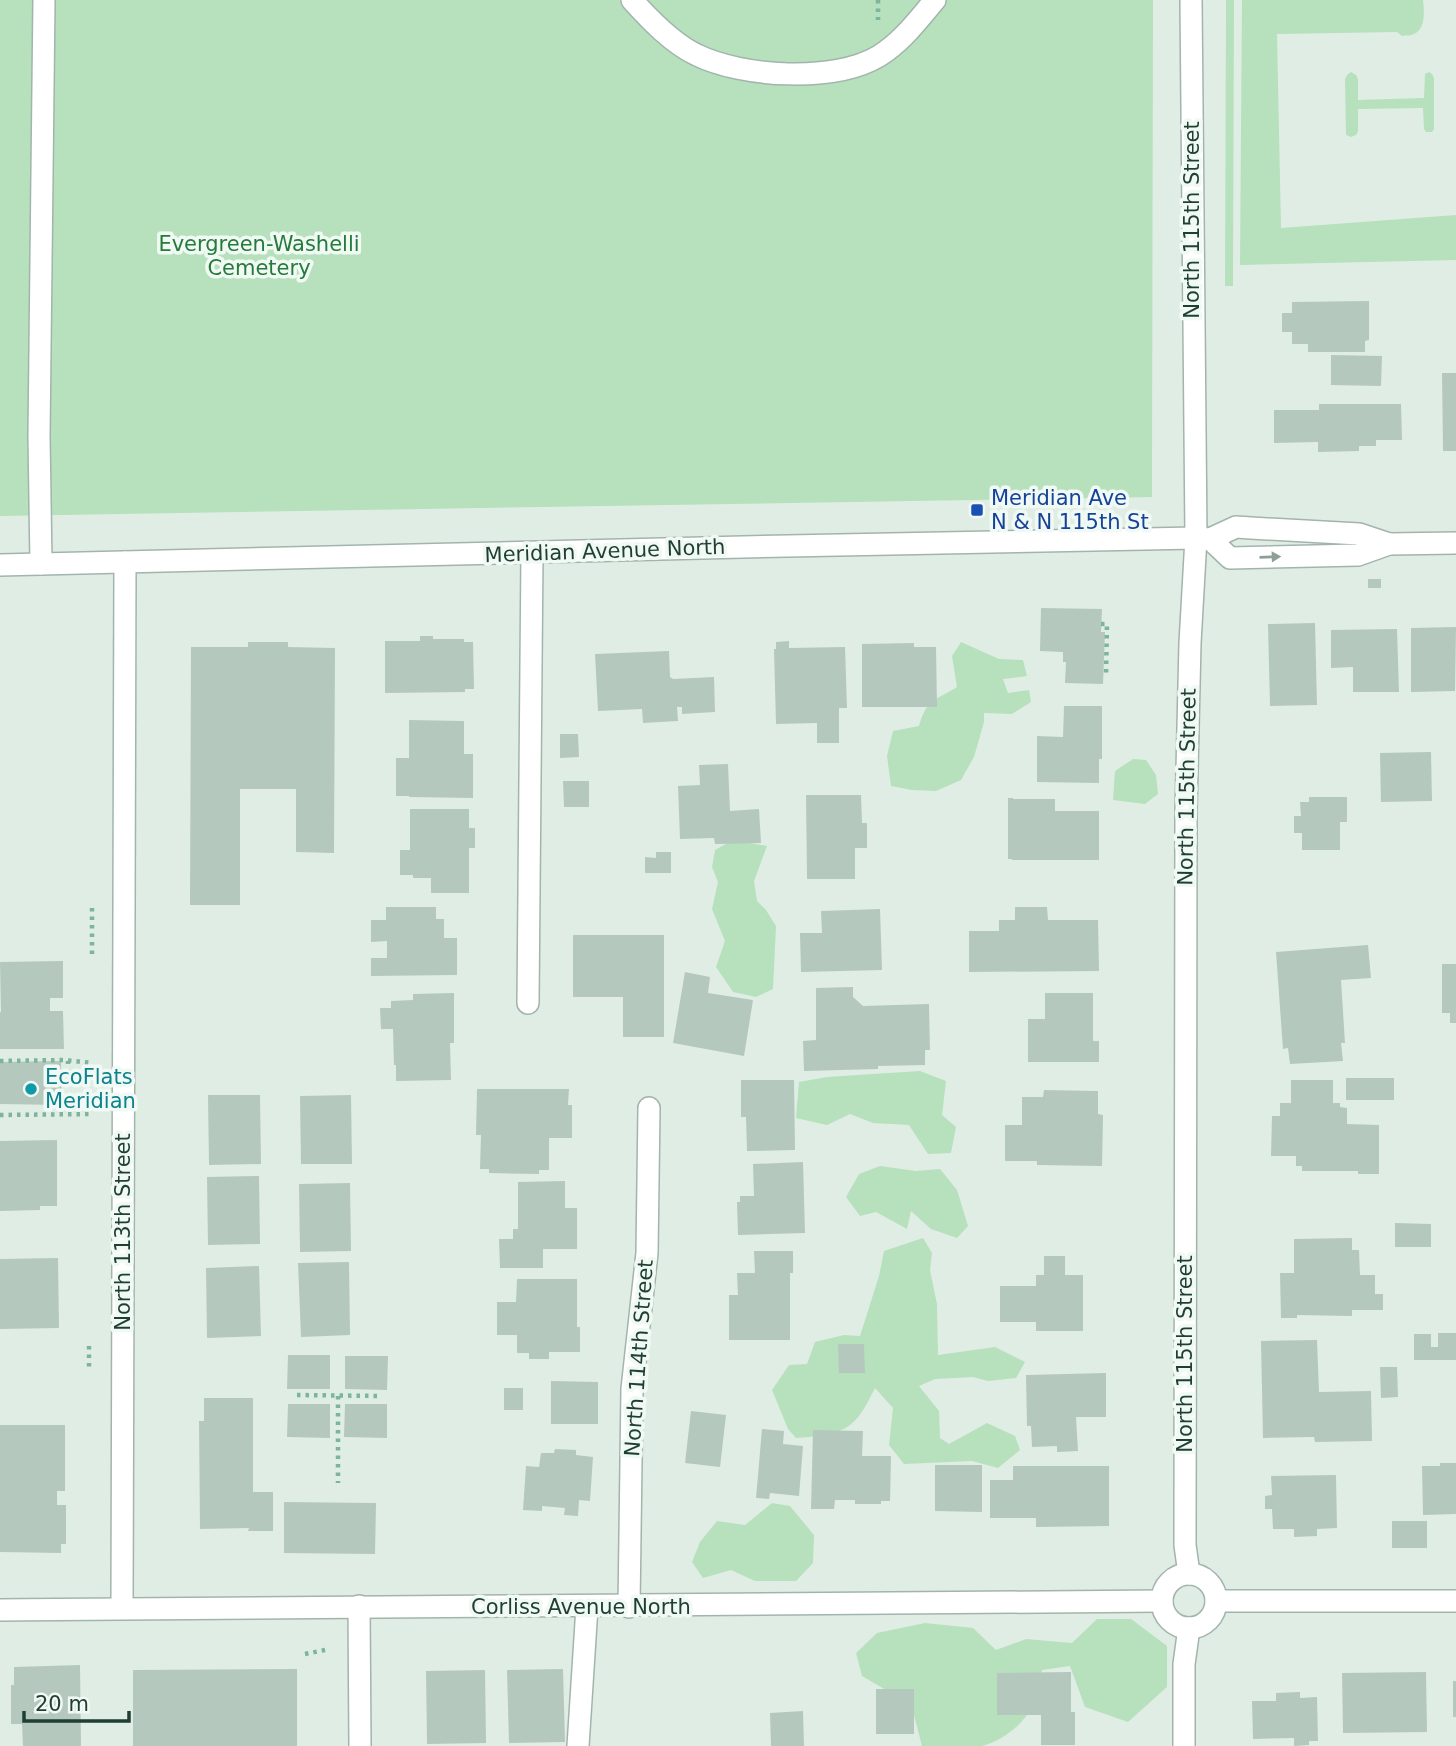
<svg xmlns="http://www.w3.org/2000/svg" width="1456" height="1746" viewBox="0 0 1456 1746" font-family="'DejaVu Sans',sans-serif">
  <style>
    .green { fill: #b6e1bc }
    .building { fill: #b5c8be }
    .lines { fill: none; stroke-linecap: round; stroke-linejoin: round }
    .minor-casing { stroke: #a2b5ac; stroke-width: 24 }
    .path { stroke: #7cb49c; stroke-width: 4.5; stroke-dasharray: 3.5 5; stroke-linecap: butt }
    .minor { stroke: #fff; stroke-width: 21 }
    .oneway { fill: #8e9f98 }
    .transit-dot { fill: #1a4fb4; stroke: #f1f9f4; stroke-width: 2.5 }
    .culture-dot { fill: #0f9aa8; stroke: #f1f9f4; stroke-width: 2.5 }
    .labels { text-anchor: middle; dominant-baseline: central; stroke-width: 7; stroke-linejoin: round; paint-order: stroke }
    .street-label { font-size: 21px; fill: #1e3f32; stroke: #f1f9f4 }
    .park-label { font-size: 21px; fill: #247b3a; stroke: #f1f9f4 }
    .transit-label { font-size: 21px; fill: #164399; stroke: #f1f9f4; text-anchor: start }
    .culture-label { font-size: 21px; fill: #0d838f; stroke: #f1f9f4; text-anchor: start }
  </style>
  <rect width="100%" height="100%" fill="#e0ede5"/>
  <g class="green">
    <polygon points="0,0 1153,0 1152,497 0,516"/>
    <polygon points="1226,0 1234,0 1233,286 1225,286"/>
    <path d="M1242,0H1423C1424,10 1426,29 1414,34C1411,36 1406,35 1402,36L1397,32L1277,34L1281,228L1456,215V260L1240,265Z"/>
    <polygon points="1351,72 1356,75 1358,79 1358,100 1424,98 1425,74 1429,72 1432,74 1434,78 1434,129 1432,132 1426,132 1424,129 1423,108 1358,109 1358,131 1356,135 1351,137 1346,135 1345,79 1347,75"/>
    <path d="M961,642L999,659L1023,660L1027,676L1003,679L1008,693L1029,690L1031,702L1012,714L984,713V722L974,757L961,780L936,791L912,790L891,786L887,756L893,731L919,726C927,698 935,701 957,687L952,656Z"/>
    <polygon points="1133,759 1146,760 1156,775 1158,794 1145,804 1113,800 1115,771"/>
    <polygon points="733,840 767,846 754,881 757,901 766,910 776,926 773,989 756,997 733,992 716,967 725,941 712,909 718,882 712,867 715,850"/>
    <polygon points="920,1071 946,1081 942,1115 956,1127 951,1153 928,1154 909,1125 873,1123 850,1114 827,1125 796,1118 799,1082 827,1077"/>
    <polygon points="880,1166 916,1171 940,1169 957,1190 968,1226 957,1238 931,1229 911,1211 907,1229 876,1212 860,1216 846,1197 859,1174"/>
    <path d="M923,1238L932,1253L930,1270L937,1304L938,1355L995,1347L1025,1362L1016,1378L988,1381L973,1377L935,1379L919,1386L939,1411L940,1438L949,1444L987,1423L1015,1436L1020,1450L998,1468L972,1461L904,1464L889,1445L893,1408L875,1388C868,1401 862,1416 850,1425C838,1435 812,1437 796,1438L788,1429L772,1390L789,1365L807,1364L815,1342L844,1335L860,1336L879,1276L884,1251Z"/>
    <polygon points="772,1503 790,1506 814,1535 813,1563 796,1581 755,1581 731,1570 703,1578 692,1562 700,1542 717,1521 745,1525"/>
    <path d="M1097,1619H1131L1167,1646V1687L1128,1722L1085,1707L1070,1666L1042,1670C1039,1682 1038,1699 1031,1709C1021,1726 1002,1741 982,1746H922L909,1696L898,1697L862,1676L856,1653L877,1633L925,1623L973,1628L996,1650L1026,1639L1072,1643Z"/>
  </g>
  <g class="building">
    <polygon points="1369,301 1369,340 1365,341 1365,352 1308,352 1308,344 1292,344 1292,332 1282,332 1282,313 1292,313 1292,302"/>
    <polygon points="1331,355 1382,356 1381,386 1331,385"/>
    <polygon points="1442,373 1456,373 1456,451 1443,451"/>
    <polygon points="1319,404 1401,404 1402,440 1376,440 1376,446 1359,446 1359,451 1318,452 1318,442 1274,443 1274,410 1319,410"/>
    <rect x="1368" y="579" width="13" height="9"/>
    <polygon points="1041,608 1102,609 1101,632 1105,632 1103,684 1065,683 1066,662 1063,662 1063,652 1040,651"/>
    <polygon points="1315,623 1317,705 1270,706 1268,624"/>
    <polygon points="1456,627 1455,691 1411,692 1411,628"/>
    <polygon points="1397,629 1399,692 1353,692 1353,667 1331,668 1331,630"/>
    <polygon points="420,636 433,636 433,639 464,639 464,642 473,642 474,689 465,689 465,692 385,693 385,641 420,641"/>
    <polygon points="789,641 789,648 845,647 847,708 839,708 839,743 817,743 817,723 776,724 774,649 776,649 776,642"/>
    <polygon points="248,642 288,642 288,647 335,648 334,853 296,852 296,789 240,789 240,905 190,905 191,647 248,647"/>
    <polygon points="914,643 914,647 936,647 937,707 862,707 862,644"/>
    <polygon points="669,651 670,677 673,679 714,677 715,712 682,714 682,707 677,707 678,721 643,723 642,709 598,711 595,654"/>
    <polygon points="1064,706 1102,706 1102,759 1099,759 1099,783 1037,782 1037,736 1063,737"/>
    <polygon points="409,720 464,721 464,754 473,754 473,798 409,797 409,796 396,796 396,758 409,758"/>
    <polygon points="560,734 578,734 579,757 560,758"/>
    <polygon points="1431,752 1432,801 1381,802 1380,753"/>
    <polygon points="728,764 730,811 759,809 761,843 715,844 714,838 680,839 678,786 700,785 699,765"/>
    <polygon points="563,781 589,781 589,807 564,807"/>
    <polygon points="806,795 861,795 862,823 867,823 867,848 855,848 855,879 807,879"/>
    <polygon points="1309,797 1347,797 1347,822 1340,822 1340,850 1302,850 1302,833 1294,833 1294,816 1301,816 1300,802 1309,802"/>
    <polygon points="1008,798 1013,798 1013,799 1055,799 1055,811 1099,811 1099,860 1012,860 1012,859 1008,859"/>
    <polygon points="410,809 469,809 469,828 475,828 475,848 469,848 469,893 431,893 431,878 413,878 413,875 400,875 400,850 410,850"/>
    <polygon points="656,852 671,852 671,873 645,873 645,857 656,858"/>
    <polygon points="386,907 436,907 436,919 444,919 444,938 457,938 457,975 371,976 371,958 387,958 387,941 371,942 371,920 386,920"/>
    <polygon points="1015,907 1047,907 1048,920 1098,920 1099,971 969,972 969,931 999,931 999,920 1015,920"/>
    <polygon points="880,909 882,970 801,972 800,933 822,933 821,911"/>
    <polygon points="573,935 664,935 664,1037 623,1037 623,997 573,997"/>
    <polygon points="1368,945 1371,978 1341,980 1345,1043 1341,1043 1343,1061 1290,1064 1288,1048 1283,1049 1276,952"/>
    <polygon points="63,961 63,998 50,998 50,1011 63,1011 64,1049 0,1049 0,1012 1,1012 0,962"/>
    <polygon points="1442,964 1456,964 1456,1023 1450,1023 1450,1013 1442,1013"/>
    <polygon points="685,972 710,977 708,993 753,1000 744,1056 673,1043"/>
    <polygon points="853,987 853,997 863,1006 929,1004 930,1050 925,1050 925,1065 878,1066 878,1069 804,1071 803,1041 816,1040 816,988"/>
    <polygon points="454,993 454,1043 450,1043 451,1080 396,1081 396,1065 394,1065 393,1029 381,1029 380,1008 391,1008 391,1001 413,1000 413,994"/>
    <polygon points="1045,993 1093,993 1093,1041 1099,1041 1099,1062 1028,1062 1028,1019 1045,1019"/>
    <polygon points="61,1061 62,1105 0,1104 0,1062"/>
    <rect x="1346" y="1078" width="48" height="22"/>
    <polygon points="741,1080 794,1080 795,1150 747,1151 746,1117 741,1117"/>
    <polygon points="1291,1080 1333,1080 1333,1103 1340,1103 1340,1107 1347,1108 1347,1124 1379,1125 1379,1174 1358,1174 1358,1171 1302,1171 1302,1166 1296,1166 1296,1156 1271,1156 1272,1116 1280,1116 1280,1103 1291,1103"/>
    <polygon points="477,1089 569,1089 568,1105 572,1105 572,1138 549,1138 549,1170 539,1170 539,1174 489,1173 489,1169 480,1169 481,1135 476,1135"/>
    <polygon points="1044,1090 1098,1091 1098,1114 1103,1115 1102,1166 1037,1165 1037,1161 1005,1161 1005,1125 1022,1125 1022,1097 1043,1097"/>
    <polygon points="208,1095 260,1095 261,1164 209,1165"/>
    <polygon points="351,1095 352,1164 301,1164 300,1096"/>
    <polygon points="57,1140 57,1206 40,1206 40,1210 0,1211 0,1141"/>
    <polygon points="803,1162 805,1233 738,1235 737,1202 740,1202 740,1196 754,1196 753,1164"/>
    <polygon points="259,1176 260,1244 208,1245 207,1177"/>
    <polygon points="565,1181 565,1208 577,1208 577,1249 543,1249 543,1268 500,1268 499,1239 513,1239 513,1229 518,1229 518,1182"/>
    <polygon points="350,1183 351,1251 300,1252 299,1184"/>
    <polygon points="1395,1223 1431,1224 1431,1247 1395,1247"/>
    <polygon points="1352,1238 1352,1250 1359,1250 1360,1275 1375,1275 1375,1294 1383,1294 1383,1310 1352,1310 1352,1316 1297,1315 1297,1318 1281,1318 1280,1273 1294,1273 1294,1239"/>
    <polygon points="754,1251 793,1251 793,1273 790,1273 790,1340 729,1340 729,1295 738,1295 737,1273 755,1273"/>
    <polygon points="1044,1256 1065,1256 1065,1275 1083,1275 1083,1331 1036,1331 1036,1322 1000,1322 1000,1286 1036,1286 1036,1275 1044,1275"/>
    <polygon points="58,1258 59,1328 0,1329 0,1259"/>
    <polygon points="349,1262 350,1335 301,1337 298,1263"/>
    <polygon points="259,1266 261,1336 207,1338 206,1268"/>
    <polygon points="517,1279 577,1279 577,1327 580,1327 580,1352 549,1352 549,1359 529,1359 529,1353 517,1353 517,1335 497,1335 497,1302 516,1302"/>
    <polygon points="1438,1333 1456,1333 1456,1360 1414,1360 1414,1334 1431,1334 1431,1347 1438,1347"/>
    <polygon points="1317,1340 1319,1392 1371,1391 1372,1441 1315,1442 1314,1437 1263,1438 1261,1341"/>
    <polygon points="838,1344 864,1344 865,1373 839,1373"/>
    <polygon points="288,1355 330,1355 330,1389 287,1389"/>
    <polygon points="345,1356 388,1356 387,1390 345,1389"/>
    <polygon points="1380,1367 1397,1367 1398,1397 1381,1398"/>
    <polygon points="1106,1373 1106,1417 1076,1417 1078,1451 1057,1452 1057,1446 1032,1447 1031,1426 1027,1426 1026,1375"/>
    <polygon points="551,1381 598,1382 598,1424 551,1424"/>
    <rect x="504" y="1388" width="19" height="22"/>
    <polygon points="204,1398 253,1398 253,1492 273,1492 273,1531 248,1531 249,1528 200,1529 199,1421 204,1421"/>
    <polygon points="288,1404 330,1404 330,1438 287,1437"/>
    <polygon points="345,1404 387,1404 387,1438 344,1437"/>
    <polygon points="691,1411 726,1415 720,1467 685,1463"/>
    <polygon points="0,1425 65,1425 65,1491 57,1491 57,1505 66,1505 66,1544 61,1544 61,1553 0,1552"/>
    <polygon points="762,1429 784,1431 783,1444 803,1446 799,1496 770,1493 769,1499 756,1498"/>
    <polygon points="813,1430 863,1431 862,1456 891,1456 890,1501 881,1501 881,1504 855,1504 855,1500 835,1500 834,1509 811,1509"/>
    <polygon points="555,1449 576,1450 576,1455 593,1457 590,1501 579,1500 578,1516 564,1515 565,1508 542,1506 542,1511 523,1510 526,1466 539,1467 541,1453 554,1453"/>
    <polygon points="1440,1463 1456,1463 1456,1514 1423,1515 1422,1466 1440,1466"/>
    <polygon points="935,1465 982,1465 982,1512 935,1511"/>
    <polygon points="1013,1466 1109,1466 1109,1526 1036,1527 1036,1518 990,1518 990,1480 1013,1480"/>
    <polygon points="1336,1475 1337,1528 1317,1529 1317,1536 1294,1537 1294,1529 1273,1529 1272,1509 1265,1509 1265,1496 1272,1495 1271,1476"/>
    <polygon points="284,1502 376,1503 375,1554 284,1553"/>
    <rect x="1392" y="1521" width="35" height="27"/>
    <polygon points="80,1665 81,1746 23,1746 22,1724 11,1724 11,1685 14,1685 14,1667"/>
    <polygon points="297,1669 297,1746 133,1746 133,1670"/>
    <polygon points="563,1669 565,1742 509,1743 507,1670"/>
    <polygon points="485,1670 486,1743 427,1744 426,1671"/>
    <polygon points="1071,1672 1071,1712 1075,1712 1075,1745 1041,1745 1041,1715 997,1715 997,1673"/>
    <polygon points="1426,1672 1427,1732 1343,1733 1342,1673"/>
    <rect x="1453" y="1681" width="3" height="36"/>
    <rect x="876" y="1689" width="38" height="45"/>
    <polygon points="1300,1692 1300,1698 1317,1697 1318,1741 1309,1741 1309,1745 1294,1746 1294,1738 1253,1739 1252,1701 1276,1701 1276,1693"/>
    <polygon points="803,1711 804,1746 771,1746 770,1713"/>
  </g>
  <g class="lines">
    <g class="minor-casing">
      <g id="minor">
        <path d="M632,0C650,20 673,44 697,55C742,77 834,83 879,56C902,42 918,20 935,0"/>
        <polyline points="1210,539 1230,558 1358,555 1389,544 1456,543"/>
        <polyline points="41,564 39,436 44,0"/>
        <polyline points="0,565 743,547 1196,538 1210,539 1236,527 1251,528 1359,534 1389,544"/>
        <polyline points="528,1003 532,553"/>
        <circle cx="1189" cy="1601" r="27"/>
        <polyline points="1189,1574 1185,1545 1186,812 1190,643 1196,538 1191,0"/>
        <polyline points="1216,1601 1456,1601"/>
        <polyline points="359,1606 360,1746"/>
        <polyline points="629,1607 632,1389 647,1253 649,1108"/>
        <polyline points="122,1608 125,562"/>
        <path d="M0,1610C387,1607 774,1607 1162,1601"/>
        <polyline points="578,1746 587,1607"/>
        <polyline points="1184,1746 1184,1664 1189,1628"/>
      </g>
    </g>
    <g class="path">
      <polyline points="878,0 878,20"/>
      <polyline points="1101,624 1107,624 1106,675"/>
      <polyline points="92,908 92,959"/>
      <polyline points="0,1061 64,1060 92,1063"/>
      <polyline points="61,1074 68,1074 68,1061"/>
      <polyline points="0,1115 92,1114"/>
      <polyline points="89,1346 89,1370"/>
      <polyline points="297,1395 379,1396"/>
      <polyline points="338,1396 338,1483"/>
      <polyline points="305,1654 330,1649"/>
    </g>
    <use href="#minor" class="minor"/>
  </g>
  <defs><path id="oneway-solid" d="M-6-.8H1V-3.2L6.5 0L1 3.2V.8H-6Z" transform="scale(1.75)"/></defs>
  <use class="oneway" href="#oneway-solid" transform="translate(1270 557) rotate(-2)"/>
  <rect class="transit-dot" x="970" y="503" width="14" height="14" rx="3.5"/>
  <circle class="culture-dot" cx="31" cy="1089" r="7"/>
  <g class="labels">
    <g class="street-label">
      <text transform="translate(1192 220) rotate(-90)">North 115th Street</text>
      <text transform="translate(605 551) rotate(-2)">Meridian Avenue North</text>
      <text transform="translate(1187 787) rotate(-89)">North 115th Street</text>
      <text transform="translate(123 1232) rotate(-90)">North 113th Street</text>
      <text transform="translate(1185 1354) rotate(-90)">North 115th Street</text>
      <text transform="translate(639 1358) rotate(-86)">North 114th Street</text>
      <text x="581" y="1607">Corliss Avenue North</text>
    </g>
    <g class="park-label">
      <text x="259" y="244">Evergreen-Washelli<tspan x="259" dy="24">Cemetery</tspan></text>
    </g>
    <g class="transit-label">
      <text x="991" y="498">Meridian Ave<tspan x="991" dy="24">N &amp; N 115th St</tspan></text>
    </g>
    <g class="culture-label">
      <text x="45" y="1077">EcoFlats<tspan x="45" dy="24">Meridian</tspan></text>
    </g>
  </g>
  <path d="M24 1711v10h105v-10" fill="none" stroke="#1e3f32" stroke-width="3.5"/>
  <text x="35" y="1711" font-size="21" fill="#1e3f32" stroke="#f1f9f4" stroke-width="5" paint-order="stroke">20 m</text>
</svg>
